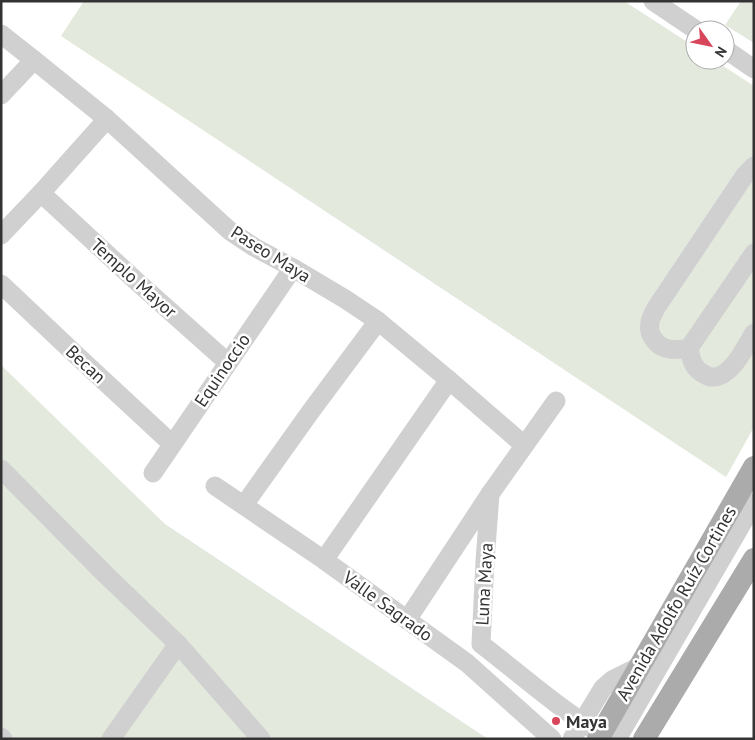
<svg xmlns="http://www.w3.org/2000/svg" width="755" height="740" viewBox="0 0 755 740" font-family="'PT Sans',sans-serif">
  <style>
    .green { fill: #e3e9dc }
    .lines { fill: none; stroke-linecap: round; stroke-linejoin: round }
    .minor { stroke: #d0d0d0; stroke-width: 19 }
    .major { stroke: #ababab; stroke-width: 22 }
    .poi-dot { fill: #d8465c; stroke: #fff; stroke-width: 2 }
    .labels { text-anchor: middle; dominant-baseline: central; stroke-width: 5; stroke-linejoin: round; paint-order: stroke }
    .street-label { font-size: 18px; fill: #333; stroke: #fff }
    .poi-label { font-size: 18px; font-weight: bold; fill: #333; stroke: #fff; text-anchor: start }
  </style>
  <rect width="100%" height="100%" fill="#fff"/>
  <g class="green">
    <polygon points="84,1 624,1 695,47 695,60 714,60 754,86 754,427 726,477 61,36"/>
    <polygon points="741,1 754,1 754,43 725,25"/>
    <polygon points="1,365 165,524 488,739 1,739"/>
  </g>
  <g class="lines">
    <g class="minor">
      <polyline points="653,1 696,30"/>
      <polyline points="1,34 34,60 107,119 230,231 254,247 293,268 345,299 378,321 449,380 524,445"/>
      <polyline points="725,49 754,69"/>
      <polyline points="1,95 34,60"/>
      <path d="M754,166L745,175L656,308C654,313 650,318 650,323C649,328 650,334 653,338C661,351 675,351 689,348L754,253"/>
      <polyline points="41,193 134,279 227,362"/>
      <polyline points="1,235 41,193 107,119"/>
      <polyline points="1,284 74,353 172,444"/>
      <path d="M689,348C691,359 693,369 704,374C706,375 709,377 711,377C731,379 745,347 754,333"/>
      <polyline points="1,469 106,575 178,644 261,739"/>
      <polyline points="153,473 293,268"/>
      <polyline points="215,486 324,560 467,663 552,739"/>
      <path d="M490,494L485,561L481,644C520,674 558,708 601,734"/>
      <polyline points="244,505 311,411 378,321"/>
      <polyline points="324,560 449,380"/>
      <polyline points="407,620 490,494 556,401"/>
      <polyline points="1,737 3,739"/>
      <polyline points="111,739 178,644"/>
      <polyline points="572,739 603,688 612,680 640,666"/>
      <polyline points="617,739 754,503"/>
    </g>
    <g class="major">
      <polyline points="598,739 754,467"/>
      <polyline points="644,739 754,559"/>
    </g>
  </g>
  <circle class="poi-dot" cx="556" cy="721" r="5"/>
  <g class="labels">
    <g class="street-label">
      <text transform="translate(271 254) rotate(32)">Paseo Maya</text>
      <text transform="translate(134 278) rotate(42)">Templo Mayor</text>
      <text transform="translate(86 364) rotate(43)">Becan</text>
      <text transform="translate(222 370) rotate(-56)">Equinoccio</text>
      <text transform="translate(484 584) rotate(-87)">Luna Maya</text>
      <text transform="translate(676 603) rotate(-60)">Avenida Adolfo Ruíz Cortines</text>
      <text transform="translate(388 606) rotate(36)">Valle Sagrado</text>
    </g>
    <g class="poi-label">
      <text x="566" y="721">Maya</text>
    </g>
  </g>
  <rect width="755" height="740" fill="none" stroke="#333333" stroke-width="5"/>
  <g transform="translate(710 45) rotate(123)"><circle r="24" fill="#ffffff" stroke="#adadad"/>
  <path d="M0-4L9 19L0 12L-9 19Z" fill="#d8465c"/>
  <text y="-8" font-size="14" font-weight="bold" text-anchor="middle" fill="#333333">N</text>
  </g>
</svg>
